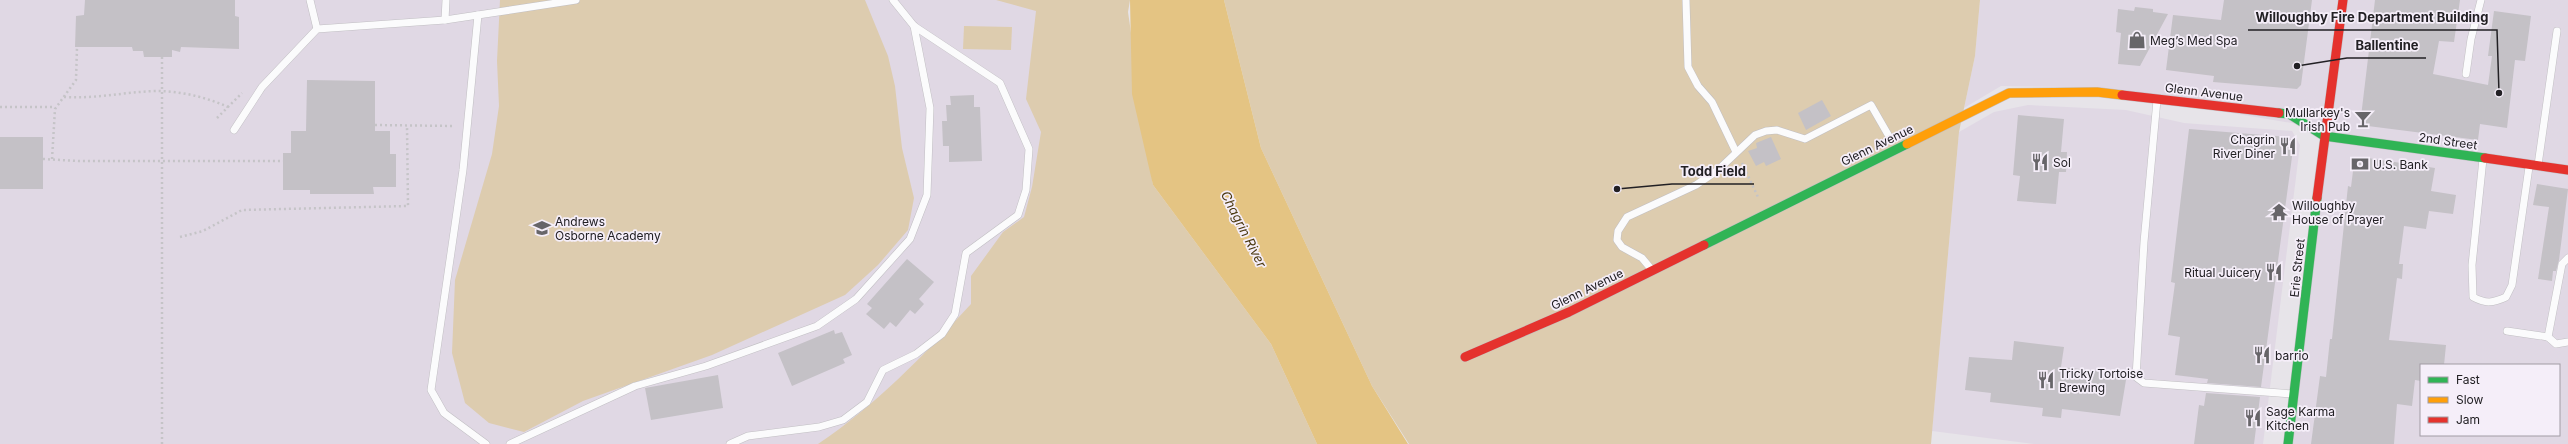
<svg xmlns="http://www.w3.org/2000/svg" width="2568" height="444" viewBox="0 0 2568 444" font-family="Inter,sans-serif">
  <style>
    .built { fill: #e0d8e4; fill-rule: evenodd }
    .green { fill: #ddccaf }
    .water { fill: #e4c483 }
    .building { fill: #c4c1c6 }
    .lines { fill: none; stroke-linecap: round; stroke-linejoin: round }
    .lane-casing { stroke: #c1bfc3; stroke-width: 8 }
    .fast-casing { stroke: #c1bfc3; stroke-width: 10 }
    .slow-casing { stroke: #c1bfc3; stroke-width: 10 }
    .jam-casing { stroke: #c1bfc3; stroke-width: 10 }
    .path { stroke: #c5c4c7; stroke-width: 2.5; stroke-dasharray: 2 3; stroke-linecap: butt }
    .lane { stroke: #fbfbfc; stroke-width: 7 }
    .fast { stroke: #30b455; stroke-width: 9 }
    .slow { stroke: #ff9f0a; stroke-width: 9 }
    .jam { stroke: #e5322d; stroke-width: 9 }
    .labels { text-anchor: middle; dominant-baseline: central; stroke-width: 3.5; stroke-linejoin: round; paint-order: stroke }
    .poi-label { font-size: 12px; fill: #222024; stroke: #f5eef9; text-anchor: start }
    .street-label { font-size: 12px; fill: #222024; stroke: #f5eef9 }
    .water-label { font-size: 13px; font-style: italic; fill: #4b3910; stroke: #f5eef9 }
    .leader { fill: none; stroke: #222024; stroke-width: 1.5 }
    .callout-dot { fill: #222024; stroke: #f5eef9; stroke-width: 1.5 }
    .callout-label { font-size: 13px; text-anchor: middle; font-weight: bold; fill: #222024; stroke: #f5eef9; stroke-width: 3.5; stroke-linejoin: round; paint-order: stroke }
  </style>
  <rect width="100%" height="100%" fill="#e7e4e9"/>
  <g class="built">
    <polygon points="0,0 1067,0 1101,444 0,444"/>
    <polygon points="1980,0 2338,0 2321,128 2077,87 2001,86 1964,108 1975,56"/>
    <polygon points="2347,0 2568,0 2568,166 2329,132"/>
    <polygon points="2028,105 2126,110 2184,123 2292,131 2300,145 2263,444 2034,444 1932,431 1959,132 1994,112"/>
    <path d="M2327,140L2568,173V444H2291ZM2421,365H2559V435H2421Z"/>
  </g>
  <g class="green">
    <polygon points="500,0 865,0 888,56 895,86 902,148 914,198 908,230 878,265 845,295 712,355 583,401 524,432 489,423 465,403 452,353 455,280 492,154 499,106 497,61"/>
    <path d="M996,0H1130L1128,12L1153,185L1271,344L1317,444H818C875,406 924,355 971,304V276L1003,232L1024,217L1032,187L1041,132L1026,99L1036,11Z"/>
    <polygon points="1224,0 1980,0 1975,56 1959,132 1931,444 1409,444 1372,386 1261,148"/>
    <polygon points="964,26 1012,27 1011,50 963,49"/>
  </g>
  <polygon class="water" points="1130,0 1224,0 1261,148 1372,386 1408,444 1317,444 1271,344 1153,185 1132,94"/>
  <g class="building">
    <polygon points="85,0 235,0 235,16 239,17 239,49 181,47 180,52 172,50 172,57 144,57 143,51 133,51 132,47 75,47 76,16 84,15"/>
    <polygon points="2224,0 2312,0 2301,85 2297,89 2213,82 2214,76 2166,70 2173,15 2221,20"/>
    <polygon points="2375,0 2460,0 2454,42 2439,41 2433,74 2488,85 2492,56 2488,56 2494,11 2531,16 2525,61 2515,60 2507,128 2480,124 2478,140 2360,125"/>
    <polygon points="2135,7 2153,9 2153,12 2168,14 2140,66 2118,64 2121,33 2116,32 2118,9 2134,11"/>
    <polygon points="307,80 375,81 375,131 390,131 390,154 396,154 396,187 373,187 374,194 310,194 310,190 283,190 283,153 291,153 291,131 306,131"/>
    <polygon points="974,95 974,107 980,107 982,161 949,162 949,146 943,146 942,121 947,121 946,105 951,105 950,96"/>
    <polygon points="1822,100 1831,116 1806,130 1798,113"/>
    <polygon points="2018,115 2064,119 2061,152 2067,152 2066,172 2059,172 2056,204 2017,201 2020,176 2013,175"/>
    <polygon points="2189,129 2288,137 2294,142 2261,387 2207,383 2208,379 2175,375 2180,337 2168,335 2175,283 2171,282"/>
    <rect x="0" y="137" width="43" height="52"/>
    <polygon points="1771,137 1781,159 1766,166 1764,162 1756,166 1748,151 1757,148 1756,143"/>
    <polygon points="2361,157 2435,168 2431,191 2456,195 2453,214 2429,211 2426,229 2404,226 2399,264 2403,264 2402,279 2397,278 2389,340 2446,345 2444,365 2421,365 2421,381 2415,380 2412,406 2397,404 2394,444 2311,444 2320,376 2326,377 2330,339 2332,339 2348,186 2351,187 2354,163"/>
    <polygon points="2537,184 2568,189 2559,260 2556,271 2553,271 2552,281 2538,279 2549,207 2533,205"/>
    <polygon points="907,259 934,282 919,299 924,304 915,314 910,310 896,327 890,322 884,329 866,314 872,308 867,304"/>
    <polygon points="834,330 835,334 842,332 852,355 843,359 845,363 792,386 778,353"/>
    <polygon points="2014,341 2064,347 2061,367 2127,374 2120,416 2062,409 2061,418 2042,416 2043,408 1990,402 1991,393 1965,390 1969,357 2012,360"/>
    <polygon points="718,375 723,408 651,420 645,388"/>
    <polygon points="2206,393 2260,397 2254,444 2194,444 2199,405 2204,406"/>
  </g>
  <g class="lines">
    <g class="lane-casing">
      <g id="lane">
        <polyline points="310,0 317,29"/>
        <polyline points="1686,0 1688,67 1698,86 1712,102 1736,152"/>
        <polyline points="478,15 576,0"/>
        <polyline points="445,20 446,0"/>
        <polyline points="2466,74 2471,39 2481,0"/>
        <polyline points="2157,100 2144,242 2136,377 2144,383 2293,394"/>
        <polyline points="234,130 262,87 317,29 445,20 478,15 463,170 431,390 444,413 486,444"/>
        <path d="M2483,159L2472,265L2473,297C2486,304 2493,303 2506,297L2512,285L2529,167"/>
        <polyline points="2538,165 2557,31"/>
        <polyline points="2568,258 2562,264 2548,337 2556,344 2568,342"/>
        <polyline points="1652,270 1642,258 1622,247 1617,240 1618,231 1627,217 1696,185 1718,170 1755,135 1766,131 1777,130 1805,139 1871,105 1890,138"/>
        <polyline points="2507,331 2548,337"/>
        <polyline points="510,444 635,386 706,366 817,326 856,299 910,239 927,195 930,108 914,26"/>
        <polyline points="730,444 748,436 819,427 843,420 867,402 883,370 916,354 942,334 955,314 966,253 1018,215 1026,190 1029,149 1000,83 914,26 893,0"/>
      </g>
    </g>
    <g class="fast-casing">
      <g id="fast">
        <polyline points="2279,113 2289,114 2324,136 2485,158"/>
        <polyline points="1704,245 1907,144"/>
        <polyline points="2288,444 2317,198"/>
      </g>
    </g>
    <g class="slow-casing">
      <polyline id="slow" points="1907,144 2009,93 2097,92 2122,95"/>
    </g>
    <g class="jam-casing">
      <g id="jam">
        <polyline points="2122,95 2279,113"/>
        <polyline points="2485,158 2568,170"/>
        <polyline points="2317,198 2343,0"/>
        <polyline points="1465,357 1569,312 1704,245"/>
      </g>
    </g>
    <g class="path">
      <polyline points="162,57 162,444"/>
      <path d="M64,97C96,99 124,92 156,91C180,91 206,97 228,107"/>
      <polyline points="0,107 55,107"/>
      <polyline points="217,118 242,93"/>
      <polyline points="375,125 455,126"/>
      <polyline points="43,159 78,161 283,161"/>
      <polyline points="52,159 55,109 76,80 77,47"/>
      <polyline points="1742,163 1758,197"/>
      <polyline points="180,237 203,231 242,210 408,206 407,126"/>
    </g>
    <use href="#lane" class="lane"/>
    <use href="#fast" class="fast"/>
    <use href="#slow" class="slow"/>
    <use href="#jam" class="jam"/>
  </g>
  <defs>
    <g id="shop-bare" transform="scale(1.38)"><path d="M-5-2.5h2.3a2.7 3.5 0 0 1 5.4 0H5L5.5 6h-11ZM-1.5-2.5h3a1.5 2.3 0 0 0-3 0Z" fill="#676569" stroke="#f5eef9" stroke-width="2.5" paint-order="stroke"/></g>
    <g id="bar-bare" transform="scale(1.38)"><path d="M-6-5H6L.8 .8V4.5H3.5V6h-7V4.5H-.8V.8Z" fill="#676569" stroke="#f5eef9" stroke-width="2.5" paint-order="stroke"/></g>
    <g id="restaurant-bare" transform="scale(1.38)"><path d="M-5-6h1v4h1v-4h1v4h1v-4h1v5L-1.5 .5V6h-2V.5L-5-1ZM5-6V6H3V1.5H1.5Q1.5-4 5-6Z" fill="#676569" stroke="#f5eef9" stroke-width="2.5" paint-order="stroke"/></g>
    <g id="bank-bare" transform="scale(1.38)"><path d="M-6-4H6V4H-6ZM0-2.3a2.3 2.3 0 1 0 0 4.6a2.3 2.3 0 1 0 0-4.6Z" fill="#676569" stroke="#f5eef9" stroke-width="2.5" paint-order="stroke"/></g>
    <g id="temple-bare" transform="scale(1.38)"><path d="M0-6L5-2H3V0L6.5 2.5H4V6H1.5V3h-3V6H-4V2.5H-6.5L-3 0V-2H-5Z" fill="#676569" stroke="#f5eef9" stroke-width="2.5" paint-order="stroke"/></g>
    <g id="school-bare" transform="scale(1.38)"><path d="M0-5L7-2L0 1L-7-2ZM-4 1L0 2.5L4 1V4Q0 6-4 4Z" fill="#676569" stroke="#f5eef9" stroke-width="2.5" paint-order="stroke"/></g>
  </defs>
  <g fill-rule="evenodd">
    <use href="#shop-bare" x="2137" y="40"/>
    <use href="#bar-bare" x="2363" y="119"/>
    <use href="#restaurant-bare" x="2288" y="146"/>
    <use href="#restaurant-bare" x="2040" y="162"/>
    <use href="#bank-bare" x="2360" y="164"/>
    <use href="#temple-bare" x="2279" y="212"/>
    <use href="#school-bare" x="542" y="228"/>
    <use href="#restaurant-bare" x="2274" y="272"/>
    <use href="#restaurant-bare" x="2262" y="355"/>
    <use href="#restaurant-bare" x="2046" y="380"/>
    <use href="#restaurant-bare" x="2253" y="418"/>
  </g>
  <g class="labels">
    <g class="poi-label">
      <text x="2150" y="40">Meg’s Med Spa</text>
      <text x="2350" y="112" text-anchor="end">Mullarkey's<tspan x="2350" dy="14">Irish Pub</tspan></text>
      <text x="2275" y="139" text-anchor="end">Chagrin<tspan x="2275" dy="14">River Diner</tspan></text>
      <text x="2053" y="162">Sol</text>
      <text x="2373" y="164">U.S. Bank</text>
      <text x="2292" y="205">Willoughby<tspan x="2292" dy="14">House of Prayer</tspan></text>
      <text x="555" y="221">Andrews<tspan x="555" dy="14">Osborne Academy</tspan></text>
      <text x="2261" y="272" text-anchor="end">Ritual Juicery</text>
      <text x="2275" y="355">barrio</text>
      <text x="2059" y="373">Tricky Tortoise<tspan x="2059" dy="14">Brewing</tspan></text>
      <text x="2266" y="411">Sage Karma<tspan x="2266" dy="14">Kitchen</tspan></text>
    </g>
    <g class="street-label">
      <text transform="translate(2204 92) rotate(7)">Glenn Avenue</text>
      <text transform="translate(2448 141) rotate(8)">2nd Street</text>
      <text transform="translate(1877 145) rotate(-26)">Glenn Avenue</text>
      <text transform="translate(2297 268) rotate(-84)">Erie Street</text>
      <text transform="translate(1587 289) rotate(-26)">Glenn Avenue</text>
    </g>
    <g class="water-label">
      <text transform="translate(1244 229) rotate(63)">Chagrin River</text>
    </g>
  </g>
  <path class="leader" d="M2499 93L2497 30H2248M2297 66L2347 58H2426M1617 189L1672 184H1754"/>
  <g class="callout-dot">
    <circle cx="2499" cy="93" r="4"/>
    <circle cx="2297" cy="66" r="4"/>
    <circle cx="1617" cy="189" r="4"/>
  </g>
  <g class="callout-label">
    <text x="2372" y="22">Willoughby Fire Department Building</text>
    <text x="2387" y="50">Ballentine</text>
    <text x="1713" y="176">Todd Field</text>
  </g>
  <rect x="2420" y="364" width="140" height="72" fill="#f5eef9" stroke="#a19ca4"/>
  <rect x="2428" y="377" width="20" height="6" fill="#30b455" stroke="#a19ca4"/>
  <text x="2456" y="384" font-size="12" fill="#222024">Fast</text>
  <rect x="2428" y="397" width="20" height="6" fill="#ff9f0a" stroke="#a19ca4"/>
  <text x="2456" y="404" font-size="12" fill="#222024">Slow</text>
  <rect x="2428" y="417" width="20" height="6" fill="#e5322d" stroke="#a19ca4"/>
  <text x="2456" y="424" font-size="12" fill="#222024">Jam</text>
</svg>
